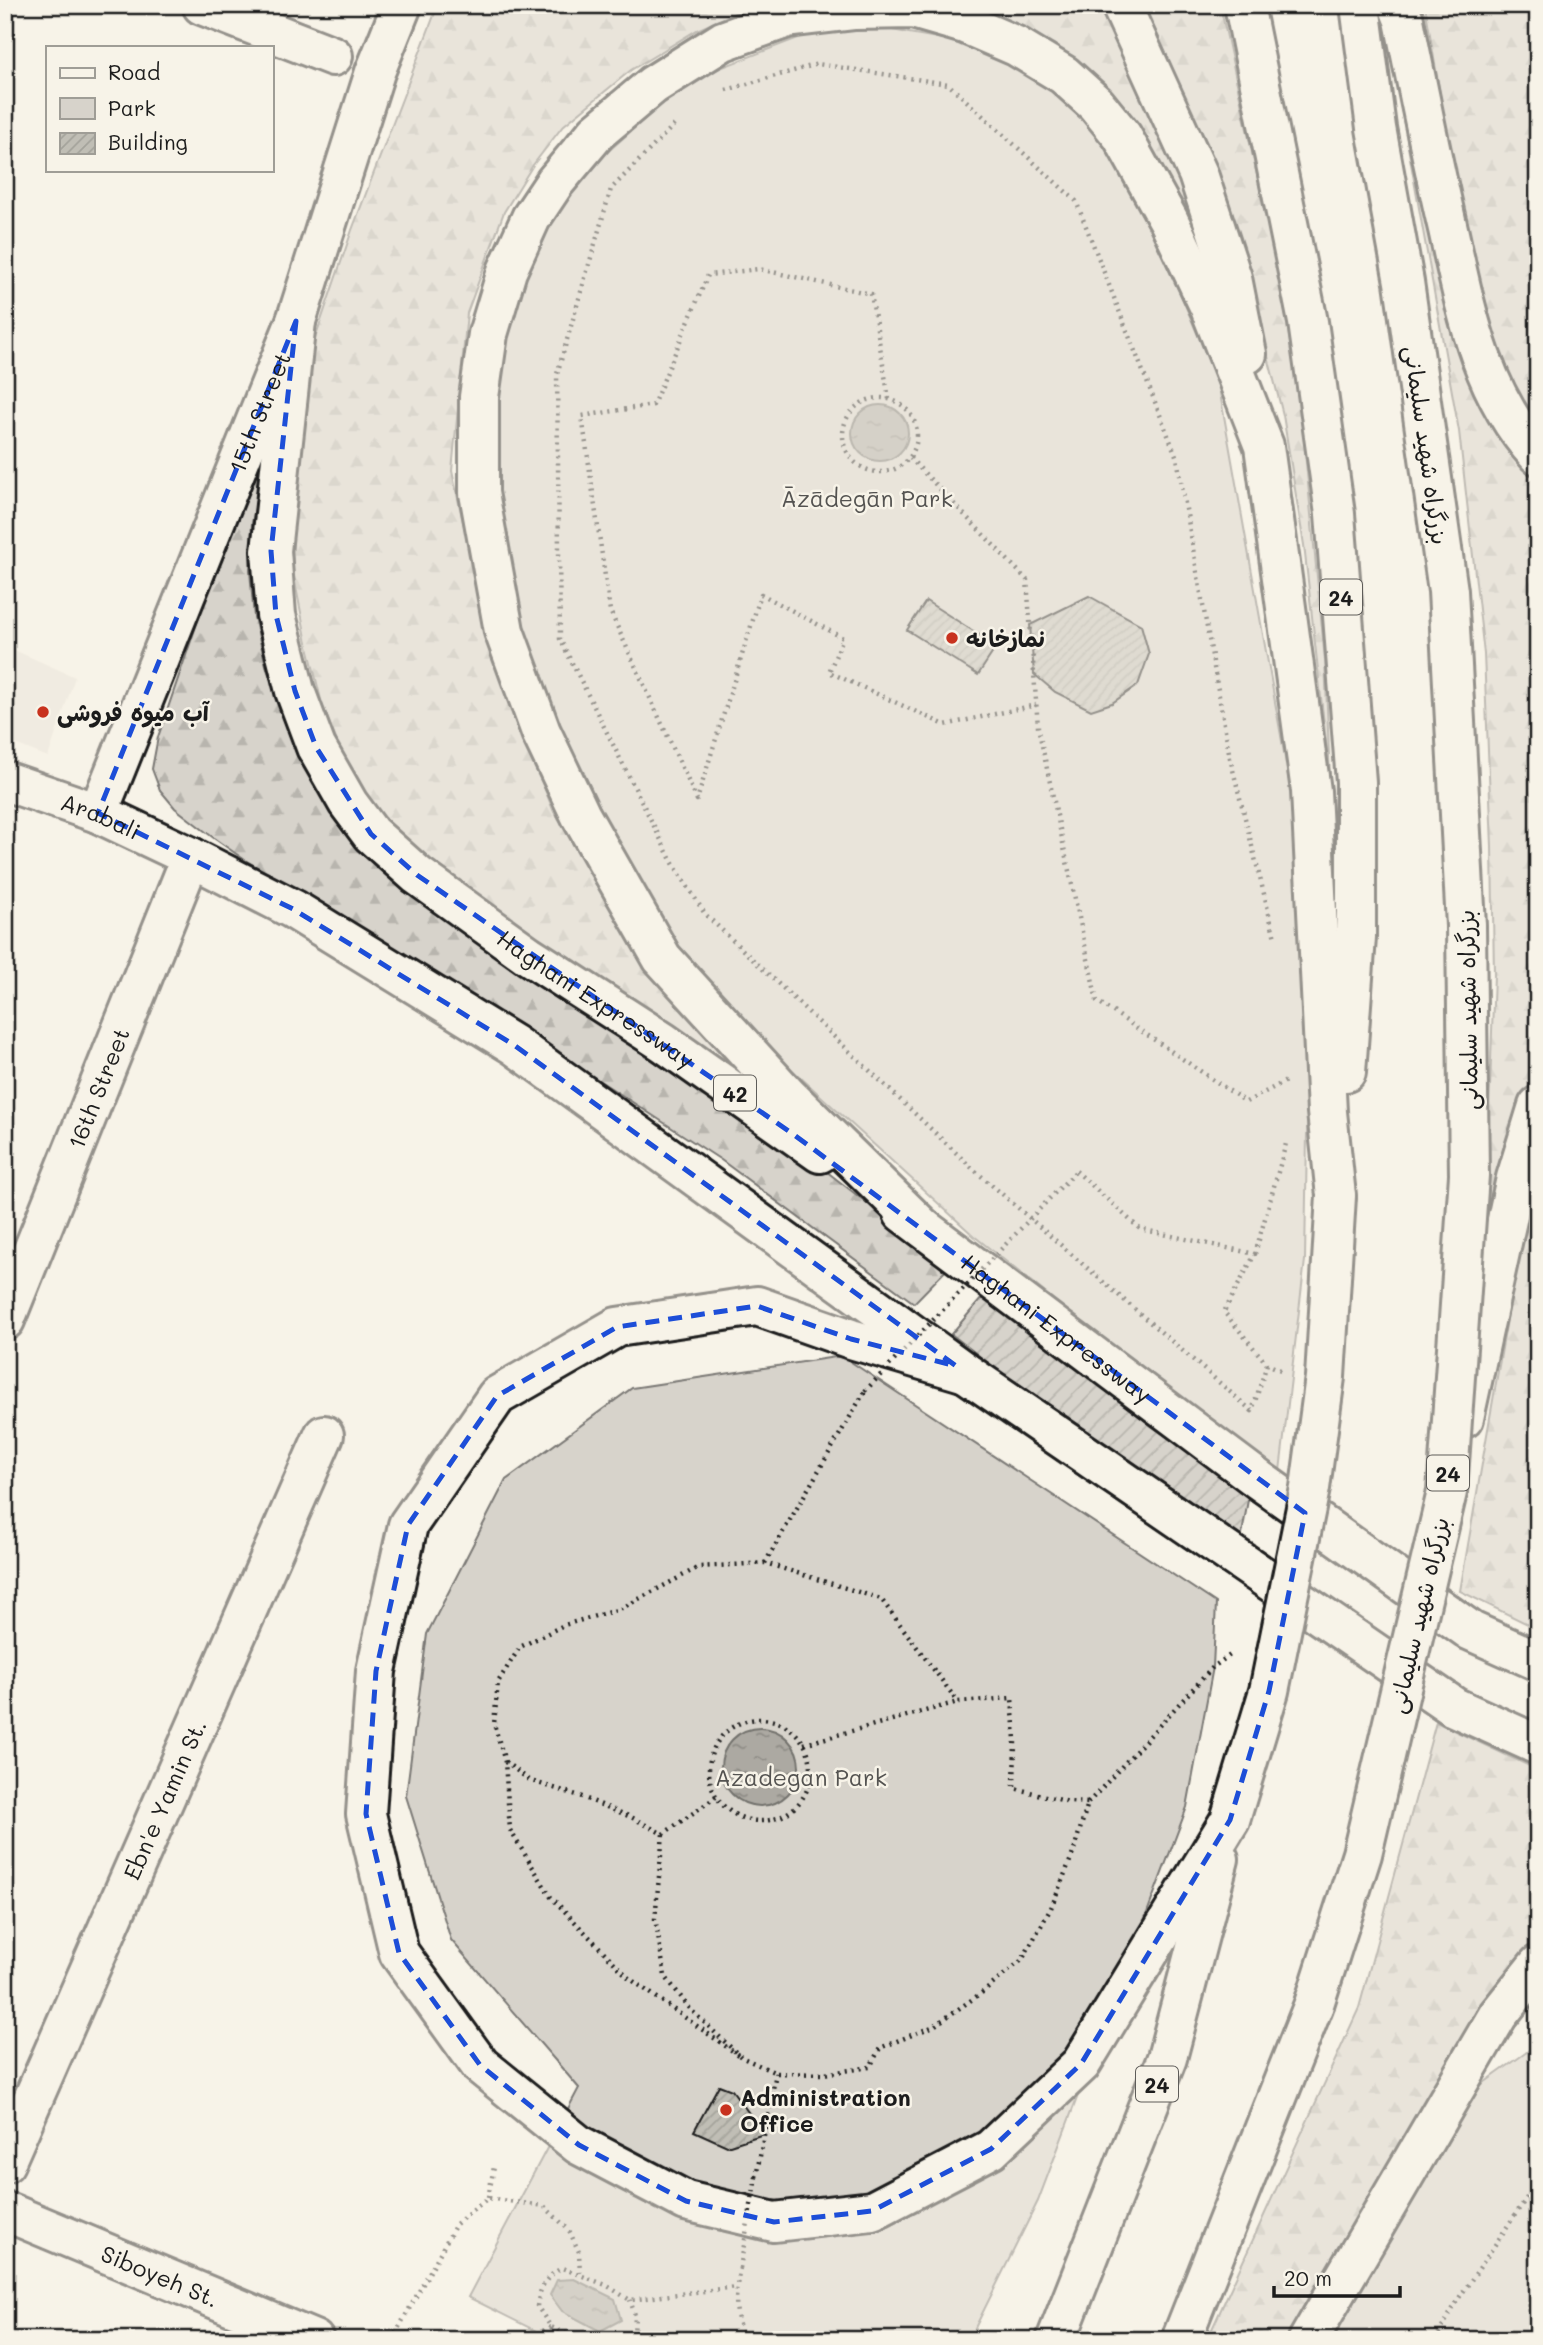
<svg xmlns="http://www.w3.org/2000/svg" width="1543" height="2345" viewBox="0 0 1543 2345" font-family="Mali,'Playpen Sans Arabic',sans-serif">
  <style>
    .built { fill: #e6e3d9 }
    .forest { fill: url(#forest-firs); stroke: #7a7874; stroke-width: 2 }
    .park { fill: #d7d3cb; stroke: #7a7874; stroke-width: 2 }
    .garden { fill: url(#garden-furrows); stroke: #7a7874; stroke-width: 2 }
    .water { fill: url(#water-ripples); stroke: #72716c; stroke-width: 2 }
    .building { fill: url(#building-hatch); stroke: #1c1c1c; stroke-width: 2 }
    .lines { fill: none; stroke-linecap: round; stroke-linejoin: round }
    .minor-casing { stroke: #1c1c1c; stroke-width: 44 }
    .secondary-casing { stroke: #1c1c1c; stroke-width: 44 }
    .trunk-casing { stroke: #1c1c1c; stroke-width: 44 }
    .path { stroke: #1c1c1c; stroke-width: 4.5; stroke-dasharray: 2 5; stroke-linecap: butt }
    .minor { stroke: #f7f3e8; stroke-width: 38 }
    .secondary { stroke: #f7f3e8; stroke-width: 38 }
    .trunk { stroke: #f7f3e8; stroke-width: 38 }
    .trunk-bridge-casing { stroke: #1c1c1c; stroke-width: 44; stroke-linecap: butt }
    .path-bridge { stroke: #1c1c1c; stroke-width: 4.5; stroke-dasharray: 2 5; stroke-linecap: butt }
    .trunk-bridge { stroke: #f7f3e8; stroke-width: 38 }
    .marked { fill: none; stroke: #1d4ed8; stroke-width: 5; stroke-dasharray: 14 9; stroke-linejoin: round }
    .poi-dot { fill: #c8321e; stroke: #f7f3e8; stroke-width: 2.5 }
    .labels { text-anchor: middle; dominant-baseline: central; stroke-width: 5; stroke-linejoin: round; paint-order: stroke }
    .shield { fill: #f7f3e8; stroke: #5e5c59; stroke-width: 2 }
    .shield-label { font-size: 21px; font-weight: bold; fill: #1c1c1c }
    .street-label { font-size: 23px; fill: #1c1c1c; stroke: #f7f3e8 }
    .park-label { font-size: 23px; fill: #545351; stroke: #f7f3e8 }
    .poi-label { font-size: 23px; font-weight: bold; fill: #1c1c1c; stroke: #f7f3e8; text-anchor: start }
  </style>
  <defs>
    <pattern id="forest-firs" width="22" height="20" patternUnits="userSpaceOnUse" patternTransform="scale(1.75)"><rect width="22" height="20" fill="#d7d3cb"/><path d="M5 1l3.5 6h-7zM16 11l3.5 6h-7z" fill="#b8b5ae"/></pattern>
    <pattern id="garden-furrows" width="10" height="10" patternUnits="userSpaceOnUse" patternTransform="scale(1.75)"><rect width="10" height="10" fill="#d7d3cb"/><path d="M-1 1l2-2M0 10L10 0M9 11l2-2" fill="none" stroke="#b8b5ae"/></pattern>
    <pattern id="water-ripples" width="26" height="14" patternUnits="userSpaceOnUse" patternTransform="scale(1.75)"><rect width="26" height="14" fill="#aca9a2"/><path d="M2 4q2-2 4 0t4 0M15 11q2-2 4 0t4 0" fill="none" stroke="#8b8983"/></pattern>
    <pattern id="building-hatch" width="6" height="6" patternUnits="userSpaceOnUse" patternTransform="scale(1.75)"><rect width="6" height="6" fill="#c0beb5"/><path d="M-1 1l2-2M0 6l6-6M5 7l2-2" fill="none" stroke="#a4a39b"/></pattern>
  </defs>
  <rect width="100%" height="100%" fill="#f7f3e8"/>
  <filter id="ink" filterUnits="userSpaceOnUse"><feTurbulence type="fractalNoise" baseFrequency=".0143" numOctaves="2"/><feDisplacementMap in="SourceGraphic" scale="14" xChannelSelector="R" yChannelSelector="G"/><feConvolveMatrix kernelMatrix="1 2 1 2 8 2 1 2 1" color-interpolation-filters="sRGB"/></filter>
  <g filter="url(#ink)">
    <polygon class="built" points="5,646 75,677 48,757 5,740"/>
    <g class="forest">
      <polygon points="438,5 753,5 697,30 631,70 563,126 533,165 504,212 467,313 452,471 479,596 506,694 554,812 714,1041 769,1102 406,850 377,817 345,762 322,704 306,638 293,572 292,490 309,356 352,230"/>
      <path d="M967,5H1101C1149,96 1184,191 1218,287L1094,78L1054,44L996,16Z"/>
      <polygon points="1138,5 1220,5 1280,281 1301,410 1325,660 1330,778 1304,545 1283,415 1243,260 1208,145"/>
      <polygon points="1425,5 1538,5 1538,434 1500,364 1465,243"/>
      <polygon points="1393,63 1510,444 1538,474 1538,1075 1523,1115 1472,1332 1490,1089 1494,975 1492,846 1484,654 1459,431"/>
      <polygon points="280,381 252,523 250,571 254,617 267,669 289,727 322,797 353,836 826,1171 949,1267 914,1303 721,1160 525,1032 353,924 245,860 215,839 175,808 160,790 152,769 158,737"/>
      <polygon points="1538,1140 1538,1629 1460,1591"/>
      <polygon points="1436,1722 1538,1770 1538,1945 1510,1970 1482,2007 1286,2340 1207,2340 1359,2008"/>
    </g>
    <g class="park">
      <polygon points="886,29 960,42 1009,64 1046,87 1077,111 1099,136 1145,220 1180,293 1218,382 1291,792 1308,1069 1305,1260 1280,1471 1148,1375 974,1236 742,1024 678,957 581,786 515,613 494,493 499,366 533,257 556,215 587,170 689,80 811,33"/>
      <polygon points="842,1356 1216,1603 1213,1667 1187,1807 1038,2201 969,2340 554,2340 468,2297 579,2088 451,1940 406,1796 427,1634 506,1480 632,1388"/>
      <polygon points="1538,2044 1538,2340 1331,2340 1474,2090"/>
    </g>
    <polygon class="garden" points="988,1291 1150,1425 1249,1494 1238,1557 951,1334"/>
    <g class="water">
      <circle cx="880" cy="433" r="28"/>
      <circle cx="760" cy="1767" r="39"/>
      <polygon points="574,2279 615,2299 621,2320 600,2331 562,2311 550,2295 557,2280"/>
    </g>
    <g class="building">
      <polygon points="1089,596 1141,625 1149,654 1138,685 1112,703 1091,710 1055,692 1034,674 1030,625"/>
      <polygon points="926,601 997,646 978,675 907,630"/>
      <polygon points="719,2085 732,2090 764,2134 727,2146 694,2131"/>
    </g>
    <g class="lines">
      <g class="minor-casing">
        <g id="minor">
          <polyline points="202,5 333,56"/>
          <path id="s1" d="M5,1320L191,857"/>
          <path id="s2" d="M5,2163L324,1435"/>
          <path id="s3" d="M5,2211L314,2340"/>
        </g>
      </g>
      <g class="secondary-casing">
        <g id="secondary">
          <path id="s4" d="M5,781L98,813L191,857"/>
          <path id="s5" d="M98,813L296,321L375,72L402,5"/>
        </g>
      </g>
      <g class="trunk-casing">
        <g id="trunk">
          <polyline points="1121,5 1198,174 1232,278 1247,354"/>
          <polyline points="1244,5 1308,322 1335,514 1356,782 1356,937 1346,1072"/>
          <polyline points="1360,5 1376,128 1404,282 1448,591 1466,926"/>
          <path d="M1398,5L1404,20C1418,90 1432,160 1448,229C1466,311 1480,391 1538,455"/>
          <path id="s6" d="M296,321L271,551L276,615L295,691L316,747L348,803L371,834L417,875L528,955L663,1042L820,1153"/>
          <polyline points="191,857 293,909 514,1045 966,1373 1454,1707 1538,1745"/>
          <path id="s7" d="M903,1213L1259,1480L1471,1631L1538,1661"/>
          <polyline points="922,1227 787,1095 662,958 581,816 541,732 504,631 479,493 479,397 488,334 507,271 531,218 555,182 597,132 653,85 723,41 787,18 855,10 913,9 965,24 1016,46 1064,75 1096,104 1122,136 1169,221 1210,308 1264,446 1311,791 1327,1112 1336,1196"/>
          <polyline points="966,1373 851,1339 757,1306 617,1327 497,1396 408,1525 376,1671 366,1814 399,1953 480,2065 579,2145 686,2201 774,2222 872,2211 991,2149 1081,2064 1230,1820"/>
          <polyline points="1464,1418 1516,1178 1538,1106"/>
          <polyline points="1056,2340 1167,2058 1219,1859"/>
          <polyline points="1181,2340 1314,2004"/>
          <polyline points="1308,2340 1498,2015 1538,1965"/>
        </g>
      </g>
      <g class="path">
        <polyline points="726,90 818,64 948,84 1076,201 1177,458 1230,758 1275,938"/>
        <polyline points="674,125 611,189 557,374 560,639 671,860 705,914 972,1168 1252,1411 1267,1364"/>
        <circle cx="880" cy="435" r="37"/>
        <polyline points="889,399 871,294 759,269 708,275 653,405 582,416 610,611 697,800 761,594 843,638 829,672 945,725 1036,705"/>
        <polyline points="910,458 1027,580 1038,727 1097,1001 1246,1102 1286,1081"/>
        <polyline points="1076,1171 1140,1229 1255,1254 1224,1312 1267,1364 1285,1372"/>
        <polyline points="1255,1254 1287,1140"/>
        <polyline points="765,1563 865,1391"/>
        <circle cx="760" cy="1770" r="51"/>
        <polyline points="804,1744 958,1702"/>
        <polyline points="505,1762 531,1781 577,1795 631,1817 663,1834 655,1919 665,1976 691,2010 741,2057 776,2073 824,2074 870,2067 880,2048 934,2026 987,1989 1022,1960 1051,1908 1072,1856 1088,1803 1069,1802 1014,1788 1015,1740 1012,1698 958,1702 881,1599 765,1563 699,1567 620,1609 564,1625 520,1647 498,1682 494,1724 505,1762 510,1830 551,1897 629,1978 741,2057"/>
        <polyline points="1088,1803 1213,1667 1233,1653"/>
        <polyline points="663,1834 716,1797"/>
        <polyline points="756,2177 776,2073"/>
        <polyline points="488,2198 494,2167"/>
        <path d="M740,2268C735,2290 733,2320 746,2340"/>
        <polyline points="392,2340 456,2224 488,2198 544,2206 569,2230 579,2252 580,2273"/>
        <polyline points="524,2340 551,2327"/>
        <path d="M579,2340L551,2327L537,2306C540,2287 545,2277 562,2268L606,2285L630,2300L736,2287"/>
        <polyline points="629,2340 634,2336 635,2315 630,2300"/>
        <polyline points="1435,2340 1459,2298 1538,2181"/>
      </g>
      <use href="#minor" class="minor"/>
      <use href="#secondary" class="secondary"/>
      <use href="#trunk" class="trunk"/>
      <g class="trunk-bridge-casing">
        <g id="trunk-bridge">
          <polyline points="1230,1820 1269,1691 1310,1488 1325,1377 1336,1196"/>
          <polyline points="1314,2004 1362,1854 1447,1492 1469,1175 1466,926"/>
        </g>
      </g>
      <g class="path-bridge">
        <polyline points="865,1391 1076,1171"/>
        <polyline points="740,2268 756,2177"/>
      </g>
      <use href="#trunk-bridge" class="trunk-bridge"/>
    </g>
  </g>
  <path d="M0 0H1543V2345H0ZM296,321L271,551L276,615L295,691L316,747L371,834L417,875L793,1134L1305,1513L1269,1691L1230,1820L1081,2064L991,2149L872,2211L774,2222L686,2201L579,2145L480,2065L399,1953L366,1814L376,1671L408,1525L497,1396L617,1327L757,1306L851,1339L956,1366L514,1045L293,909L98,813Z" fill="#f7f3e8" fill-opacity=".55" fill-rule="evenodd"/>
  <path class="marked" d="M296,321L271,551L276,615L295,691L316,747L371,834L417,875L793,1134L1305,1513L1269,1691L1230,1820L1081,2064L991,2149L872,2211L774,2222L686,2201L579,2145L480,2065L399,1953L366,1814L376,1671L408,1525L497,1396L617,1327L757,1306L851,1339L956,1366L514,1045L293,909L98,813Z"/>
  <g class="poi-dot">
    <circle cx="952" cy="638" r="7"/>
    <circle cx="43" cy="712" r="7"/>
    <circle cx="726" cy="2110" r="7"/>
  </g>
  <g class="labels">
    <g class="shield">
      <rect x="1320" y="579.5" width="42" height="35" rx="5"/>
      <rect x="714" y="1075.5" width="42" height="35" rx="5"/>
      <rect x="1427" y="1455.5" width="42" height="35" rx="5"/>
      <rect x="1136" y="2066.5" width="42" height="35" rx="5"/>
    </g>
    <g class="shield-label">
      <text x="1341" y="597">24</text>
      <text x="735" y="1093">42</text>
      <text x="1448" y="1473">24</text>
      <text x="1157" y="2084">24</text>
    </g>
    <g class="street-label">
      <text stroke="none"><textPath href="#s5" startOffset="432">15th Street</textPath></text>
      <text transform="translate(1427 445) rotate(82)">بزرگراه شهید سلیمانی</text>
      <text stroke="none"><textPath href="#s4" startOffset="102">Arabali</textPath></text>
      <text stroke="none"><textPath href="#s6" startOffset="816">Haghani Expressway</textPath></text>
      <text transform="translate(1467 1010) rotate(-91)">بزرگراه شهید سلیمانی</text>
      <text stroke="none"><textPath href="#s1" startOffset="250">16th Street</textPath></text>
      <text stroke="none"><textPath href="#s7" startOffset="192">Haghani Expressway</textPath></text>
      <text transform="translate(1418 1615) rotate(-77)">بزرگراه شهید سلیمانی</text>
      <text stroke="none"><textPath href="#s2" startOffset="397">Ebn'e Yamin St.</textPath></text>
      <text stroke="none"><textPath href="#s3" startOffset="168">Siboyeh St.</textPath></text>
    </g>
    <g class="park-label">
      <text x="867" y="498">Āzādegān Park</text>
      <text x="801" y="1777">Azadegan Park</text>
    </g>
    <g class="poi-label">
      <text x="966" y="638">نمازخانه</text>
      <text x="57" y="712">آب میوه فروشی</text>
      <text x="740" y="2097">Administration<tspan x="740" dy="26">Office</tspan></text>
    </g>
  </g>
  <rect width="1543" height="2345" fill="none" stroke="#f7f3e8" stroke-width="28"/>
  <rect x="14" y="14" width="1515" height="2317" fill="none" stroke="#1c1c1c" stroke-width="2.5" filter="url(#ink)"/>
  <rect x="46" y="46" width="228" height="126" fill="#f7f3e8" stroke="#9f9d96" stroke-width="2"/>
  <rect x="60" y="68" width="35" height="10" fill="#f7f3e8" stroke="#9f9d96" stroke-width="2"/>
  <text x="108" y="80" font-size="21" fill="#1c1c1c">Road</text>
  <rect x="60" y="98" width="35" height="21" fill="#d7d3cb" stroke="#9f9d96" stroke-width="2"/>
  <text x="108" y="116" font-size="21" fill="#1c1c1c">Park</text>
  <rect x="60" y="133" width="35" height="21" fill="url(#building-hatch)" stroke="#9f9d96" stroke-width="2"/>
  <text x="108" y="150" font-size="21" fill="#1c1c1c">Building</text>
  <path d="M1274 2286v10h126v-10" fill="none" stroke="#1c1c1c" stroke-width="3.5"/>
  <text x="1284" y="2286" font-size="21" fill="#1c1c1c" stroke="#f7f3e8" stroke-width="5" paint-order="stroke">20 m</text>
</svg>
